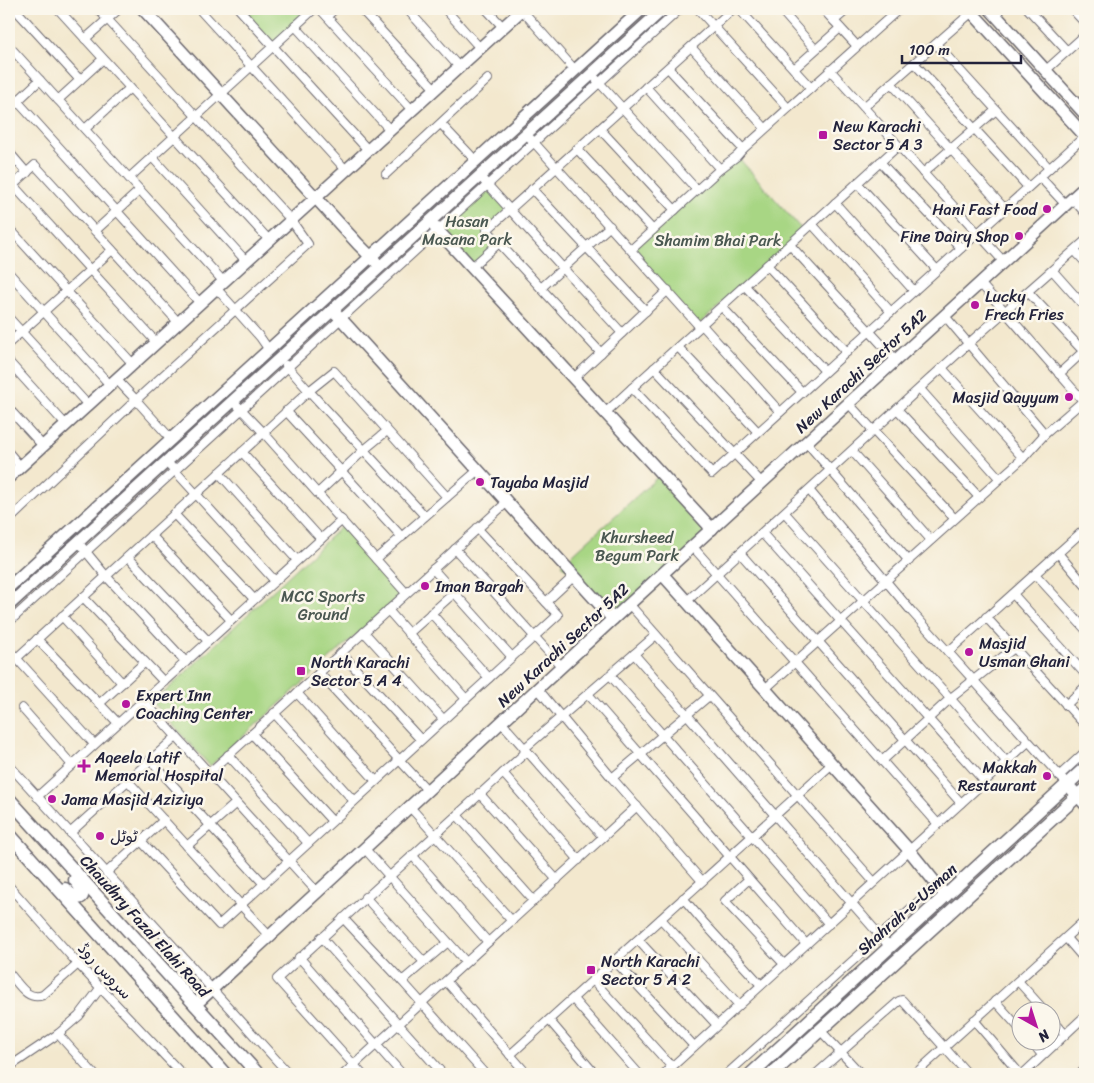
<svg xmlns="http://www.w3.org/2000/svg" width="1094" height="1083" viewBox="0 0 1094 1083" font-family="Sriracha,'Playpen Sans Arabic',sans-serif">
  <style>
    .green { fill: #a8d684; stroke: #657c60 }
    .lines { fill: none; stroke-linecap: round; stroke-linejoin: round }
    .street-casing { stroke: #6b676e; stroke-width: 10 }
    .secondary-casing { stroke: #6b676e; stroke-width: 14 }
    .primary-casing { stroke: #6b676e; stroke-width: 15 }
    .street { stroke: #fff; stroke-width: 8 }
    .secondary { stroke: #fff; stroke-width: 11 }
    .primary { stroke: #fff; stroke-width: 12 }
    .poi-dot { fill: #b5179e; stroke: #fbf7ec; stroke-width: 2 }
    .labels { text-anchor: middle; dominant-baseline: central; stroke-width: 5; stroke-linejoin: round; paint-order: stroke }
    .poi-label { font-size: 16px; fill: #22223b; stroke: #fbf7ec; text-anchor: start }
    .park-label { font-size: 16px; fill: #4a5851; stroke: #fbf7ec }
    .street-label { font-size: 16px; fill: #22223b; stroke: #fbf7ec }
  </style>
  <rect width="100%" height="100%" fill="#fbf7ec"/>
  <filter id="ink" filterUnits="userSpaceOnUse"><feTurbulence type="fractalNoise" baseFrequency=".02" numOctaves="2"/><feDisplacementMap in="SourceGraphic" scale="10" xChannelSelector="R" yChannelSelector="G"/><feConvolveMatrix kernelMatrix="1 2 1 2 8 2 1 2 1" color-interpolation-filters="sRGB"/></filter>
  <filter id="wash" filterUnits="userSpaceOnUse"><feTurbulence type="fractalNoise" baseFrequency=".0096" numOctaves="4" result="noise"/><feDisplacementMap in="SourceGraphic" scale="20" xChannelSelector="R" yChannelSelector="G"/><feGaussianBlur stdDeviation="1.12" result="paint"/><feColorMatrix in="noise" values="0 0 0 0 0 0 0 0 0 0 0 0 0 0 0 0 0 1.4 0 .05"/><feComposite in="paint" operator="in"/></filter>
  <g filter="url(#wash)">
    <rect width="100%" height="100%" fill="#f3e8ce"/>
    <g class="green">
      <polygon points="239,9 314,9 273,46"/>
      <polygon points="737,156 804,232 698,325 632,249"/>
      <polygon points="487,187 508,209 486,230 497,244 473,265 440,229"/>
      <polygon points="661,474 712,529 613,619 562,564"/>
      <polygon points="342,526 403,593 210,766 153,703"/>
    </g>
  </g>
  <g filter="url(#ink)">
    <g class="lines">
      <g class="street-casing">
        <g id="street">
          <polyline points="15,9 80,80"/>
          <polyline points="58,9 269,240"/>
          <polyline points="98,9 291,220 308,244 136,400 116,379"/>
          <polyline points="199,9 346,170"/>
          <polyline points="239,9 368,150"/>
          <polyline points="320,9 412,110"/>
          <polyline points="361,9 435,89"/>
          <polyline points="407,9 459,67"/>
          <polyline points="445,9 480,48"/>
          <polyline points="486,9 503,27"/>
          <polyline points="698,9 788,108"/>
          <polyline points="739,9 811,88"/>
          <polyline points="780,9 815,49"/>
          <polyline points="823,9 857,46"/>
          <polyline points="1028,9 1067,51"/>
          <polyline points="1072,9 1085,23"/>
          <polyline points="522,10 575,70"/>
          <polyline points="327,16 335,9"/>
          <polyline points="834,21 848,9"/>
          <polyline points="295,26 390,130"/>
          <polyline points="85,39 119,9"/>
          <polyline points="936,44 1049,168"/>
          <polyline points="9,46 129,178 314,9"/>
          <polyline points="691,47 765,128"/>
          <polyline points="914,63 1028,187"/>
          <polyline points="668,68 743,149"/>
          <polyline points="794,69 840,28"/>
          <polyline points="830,70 1004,262"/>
          <polyline points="1045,71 1085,35"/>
          <polyline points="596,79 697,190"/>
          <polyline points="891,83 1005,209"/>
          <polyline points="646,87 720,169"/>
          <polyline points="9,92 200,303"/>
          <polyline points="58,100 103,59"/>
          <polyline points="864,107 972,12"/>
          <polyline points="9,109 40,80"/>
          <polyline points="441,124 476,161"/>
          <polyline points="85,129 130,88"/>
          <polyline points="600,129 675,210"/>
          <polyline points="530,138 698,325 702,325 780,412"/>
          <polyline points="577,149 653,230"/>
          <polyline points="9,152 27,173"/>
          <polyline points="152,157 246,261"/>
          <polyline points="880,162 961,248"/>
          <polyline points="923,173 996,110"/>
          <polyline points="386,174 488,79"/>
          <polyline points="1040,177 1066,205"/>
          <polyline points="129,178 223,281"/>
          <polyline points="484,181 622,333"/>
          <polyline points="857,183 937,270"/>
          <polyline points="13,185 156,342"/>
          <polyline points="9,189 35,165 178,322"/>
          <polyline points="532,189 646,311"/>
          <polyline points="1073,199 1085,213"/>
          <polyline points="835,203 914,291"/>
          <polyline points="812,224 891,312"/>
          <polyline points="9,228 133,364"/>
          <polyline points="95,231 140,190"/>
          <polyline points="790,245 896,360"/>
          <polyline points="632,249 720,169 737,156 743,149 899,9"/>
          <polyline points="1075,251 1085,262"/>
          <polyline points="767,265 847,352"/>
          <polyline points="472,267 499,243"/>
          <polyline points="1053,271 1085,307"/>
          <polyline points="9,273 110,385"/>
          <polyline points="980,283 1085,403"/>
          <polyline points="745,286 825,371"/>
          <polyline points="216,288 260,337 269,350"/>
          <polyline points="541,288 610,226"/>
          <polyline points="1028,292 1085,353"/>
          <polyline points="722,307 802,392"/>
          <polyline points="945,316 1045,434"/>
          <polyline points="9,318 88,405"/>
          <polyline points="701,325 898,146"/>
          <polyline points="9,343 112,250"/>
          <polyline points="678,347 758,432"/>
          <polyline points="601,353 487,230 733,9"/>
          <polyline points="9,362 66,425"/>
          <polyline points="286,365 309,391 334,371 447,497"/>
          <polyline points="654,368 762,483"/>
          <polyline points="942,368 1023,458"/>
          <polyline points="1059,374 1085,350"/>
          <polyline points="574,378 668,290"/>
          <polyline points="632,388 702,325"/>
          <polyline points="920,389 999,478"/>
          <polyline points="849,404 954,518"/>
          <polyline points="238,406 263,432 406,593"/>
          <polyline points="9,409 43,446"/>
          <polyline points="897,409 978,496"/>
          <polyline points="286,411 402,537"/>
          <polyline points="605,413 632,388 712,474 1085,136"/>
          <polyline points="807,443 909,561"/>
          <polyline points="852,451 931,540"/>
          <polyline points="242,452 321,539"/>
          <polyline points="9,453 20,466"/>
          <polyline points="167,462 275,581"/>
          <polyline points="219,473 297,560"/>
          <polyline points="809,490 912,612 1067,784"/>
          <polyline points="318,493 364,450 387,431"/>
          <polyline points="785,513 1006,761"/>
          <polyline points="174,514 254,599"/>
          <polyline points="9,520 136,400 172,440"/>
          <polyline points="477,528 546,602"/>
          <polyline points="762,533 984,781"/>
          <polyline points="151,535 231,620"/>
          <polyline points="78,542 106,576 186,662"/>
          <polyline points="693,547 938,824"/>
          <polyline points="455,549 562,667"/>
          <polyline points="740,553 961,803"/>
          <polyline points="1058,553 1085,585"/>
          <polyline points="128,557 208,641"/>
          <polyline points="376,559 477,471"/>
          <polyline points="433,569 512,657"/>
          <polyline points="1035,574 1085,629"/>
          <polyline points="1013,594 1085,674"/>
          <polyline points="83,597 164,682"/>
          <polyline points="687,601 968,344 1085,241"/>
          <polyline points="630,605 874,882"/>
          <polyline points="388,610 466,699"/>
          <polyline points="431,613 489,678"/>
          <polyline points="62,616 122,683"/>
          <polyline points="986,617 1085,725"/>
          <polyline points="9,622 680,9"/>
          <polyline points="364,632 444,720"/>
          <polyline points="408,634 454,593"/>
          <polyline points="37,639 118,723"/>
          <polyline points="9,650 94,744"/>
          <polyline points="948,652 1085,529"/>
          <polyline points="341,653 421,740"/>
          <polyline points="634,654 890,947"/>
          <polyline points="9,665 309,391 425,516"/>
          <polyline points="319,673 428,791"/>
          <polyline points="610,675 829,924"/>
          <polyline points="538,689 612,778 702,881"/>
          <polyline points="765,689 1023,458 1045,434 1083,401"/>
          <polyline points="297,693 376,781"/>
          <polyline points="588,694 806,944"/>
          <polyline points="143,700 318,893"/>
          <polyline points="99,704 145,662"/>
          <polyline points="1066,705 1085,687"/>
          <polyline points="22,708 72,765"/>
          <polyline points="274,713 354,801"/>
          <polyline points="502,723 603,837"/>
          <polyline points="252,734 332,821"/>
          <polyline points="228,755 308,843"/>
          <polyline points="150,760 264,884"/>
          <polyline points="882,761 951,698 1014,648"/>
          <polyline points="9,765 289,1074"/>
          <polyline points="209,773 506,503"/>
          <polyline points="503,773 579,860"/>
          <polyline points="1059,776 1085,752"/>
          <polyline points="612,778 709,696"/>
          <polyline points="128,781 270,937"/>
          <polyline points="479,793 557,880"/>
          <polyline points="37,797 342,520"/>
          <polyline points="410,807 512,921"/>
          <polyline points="457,815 534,901"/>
          <polyline points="70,833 176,737"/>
          <polyline points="141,841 164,820"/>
          <polyline points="187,846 236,803"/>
          <polyline points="365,849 466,962"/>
          <polyline points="412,855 488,942"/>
          <polyline points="106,873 141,841 219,925 558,615 546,602 573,577"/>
          <polyline points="749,879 725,901 784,964"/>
          <polyline points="9,886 78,964 182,1074"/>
          <polyline points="365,897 424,962"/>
          <polyline points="683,898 705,924 761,985"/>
          <polyline points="343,918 402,981 485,1074"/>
          <polyline points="661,919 739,1005"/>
          <polyline points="321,937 443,1074"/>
          <polyline points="1066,938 1085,960"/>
          <polyline points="638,940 717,1025"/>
          <polyline points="299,957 402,1074"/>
          <polyline points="615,961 694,1046"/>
          <path d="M9,973C19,984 27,1001 43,995L78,964"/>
          <polyline points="593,980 672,1067"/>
          <polyline points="402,981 448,942"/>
          <polyline points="446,981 527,1074"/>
          <polyline points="1018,981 1044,1010"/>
          <polyline points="573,999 639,1074"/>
          <polyline points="995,1001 1022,1031"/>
          <polyline points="1052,1019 1065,1034"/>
          <polyline points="549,1020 595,1074"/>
          <polyline points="974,1020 1020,1074"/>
          <polyline points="820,1030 861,1074"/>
          <polyline points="58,1034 94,1074"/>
          <polyline points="1030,1040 1042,1055"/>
          <polyline points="510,1055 832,764"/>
          <polyline points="9,1067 58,1034 79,1016 101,987"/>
          <polyline points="344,1074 637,806"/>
          <polyline points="362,1074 277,979 524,754 525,748 656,635"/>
          <polyline points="664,1074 1028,742"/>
          <polyline points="727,1074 937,885"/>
          <polyline points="816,1074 899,1001 902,1000 968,1074"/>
          <polyline points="915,1074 1085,920"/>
          <polyline points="1023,1074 1085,1016"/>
        </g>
      </g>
      <g class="secondary-casing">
        <g id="secondary">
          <polyline points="143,9 358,244 375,261"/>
          <polyline points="969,9 1085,136"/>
          <polyline points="990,9 1085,114"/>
          <polyline points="430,222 712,529"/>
          <polyline points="333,310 613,619"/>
          <polyline points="9,477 523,9"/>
          <polyline points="663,575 909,850 946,896"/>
          <polyline points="9,587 642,9"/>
          <polyline points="9,605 663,9"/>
          <polyline points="1067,784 1085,804"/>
          <polyline points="195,1005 613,619 1085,187"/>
          <polyline points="1083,1074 1085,1072"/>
        </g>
      </g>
      <g class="primary-casing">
        <g id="primary">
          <polyline points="9,799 258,1074"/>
          <polyline points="9,834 225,1074"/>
          <path d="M65,889C80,905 90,897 75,880"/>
          <polyline points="751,1074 1085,768"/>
          <polyline points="772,1074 1085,789"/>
        </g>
      </g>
      <use href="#street" class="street"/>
      <use href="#secondary" class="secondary"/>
      <use href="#primary" class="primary"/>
    </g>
  </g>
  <g class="poi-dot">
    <rect x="818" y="130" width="10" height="10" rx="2.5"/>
    <circle cx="1047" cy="209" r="5"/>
    <circle cx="1019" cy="236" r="5"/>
    <circle cx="975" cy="305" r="5"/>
    <circle cx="1069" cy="397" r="5"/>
    <circle cx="480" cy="482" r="5"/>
    <circle cx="425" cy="586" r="5"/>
    <circle cx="969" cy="652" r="5"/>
    <rect x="296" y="666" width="10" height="10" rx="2.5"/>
    <circle cx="126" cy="704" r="5"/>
    <path d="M81.5 758.5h5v5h5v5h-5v5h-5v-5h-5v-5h5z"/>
    <circle cx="1047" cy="776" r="5"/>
    <circle cx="52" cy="799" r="5"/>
    <circle cx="100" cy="836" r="5"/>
    <rect x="586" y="965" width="10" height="10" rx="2.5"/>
  </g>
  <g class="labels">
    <g class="poi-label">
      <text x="833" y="126">New Karachi<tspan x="833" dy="18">Sector 5 A 3</tspan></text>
      <text x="1037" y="209" text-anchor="end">Hani Fast Food</text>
      <text x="1009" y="236" text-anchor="end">Fine Dairy Shop</text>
      <text x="985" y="296">Lucky<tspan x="985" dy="18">Frech Fries</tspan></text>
      <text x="1059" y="397" text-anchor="end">Masjid Qayyum</text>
      <text x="490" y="482">Tayaba Masjid</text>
      <text x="435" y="586">Iman Bargah</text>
      <text x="979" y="643">Masjid<tspan x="979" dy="18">Usman Ghani</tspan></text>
      <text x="311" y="662">North Karachi<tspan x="311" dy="18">Sector 5 A 4</tspan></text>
      <text x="136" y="695">Expert Inn<tspan x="136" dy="18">Coaching Center</tspan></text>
      <text x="95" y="757">Aqeela Latif<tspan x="95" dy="18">Memorial Hospital</tspan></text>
      <text x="1037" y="767" text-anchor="end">Makkah<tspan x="1037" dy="18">Restaurant</tspan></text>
      <text x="62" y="799">Jama Masjid Aziziya</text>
      <text x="110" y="836">ٹوٹل</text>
      <text x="601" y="961">North Karachi<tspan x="601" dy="18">Sector 5 A 2</tspan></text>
    </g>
    <g class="park-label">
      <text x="467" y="221">Hasan<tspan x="467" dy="18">Masana Park</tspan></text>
      <text x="718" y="240">Shamim Bhai Park</text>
      <text x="637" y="537">Khursheed<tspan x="637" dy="18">Begum Park</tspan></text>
      <text x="323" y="596">MCC Sports<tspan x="323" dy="18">Ground</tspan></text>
    </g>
    <g class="street-label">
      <text transform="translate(861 371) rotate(-43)">New Karachi Sector 5A2</text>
      <text transform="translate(563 645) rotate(-43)">New Karachi Sector 5A2</text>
      <text transform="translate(907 909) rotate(-42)">Shahrah-e-Usman</text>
      <text transform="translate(145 926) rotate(48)">Chaudhry Fazal Elahi Road</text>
      <text transform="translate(105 971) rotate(47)">سروس روڈ</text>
    </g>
  </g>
  <rect width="1094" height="1083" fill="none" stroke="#fbf7ec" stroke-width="30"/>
  <g transform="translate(1036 1026) rotate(141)"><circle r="24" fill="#fbf7ec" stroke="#a4a2a5"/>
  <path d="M0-4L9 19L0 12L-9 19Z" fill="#b5179e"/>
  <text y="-8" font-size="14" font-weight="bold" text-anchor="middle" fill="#22223b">N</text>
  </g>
  <path d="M902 55v8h119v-8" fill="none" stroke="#22223b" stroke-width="2.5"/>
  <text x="909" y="55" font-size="15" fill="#22223b" stroke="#fbf7ec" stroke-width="4" paint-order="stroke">100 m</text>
</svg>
